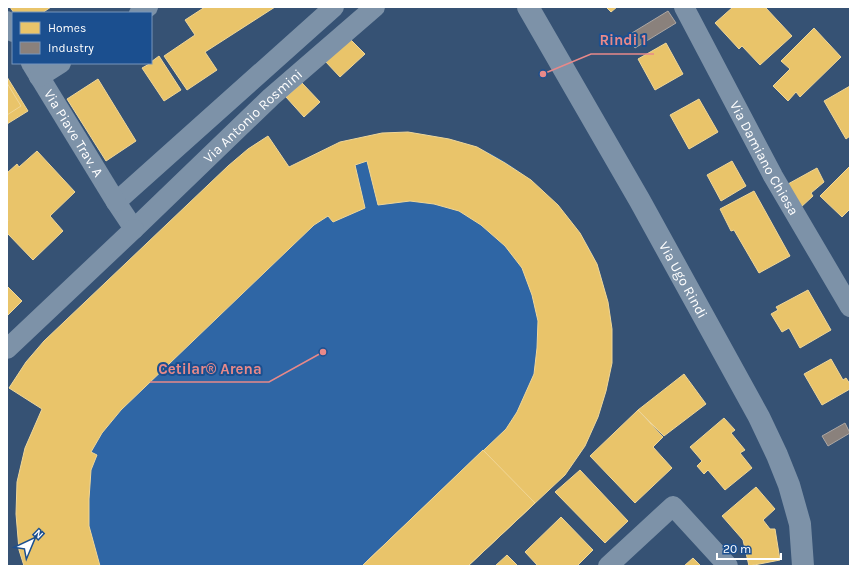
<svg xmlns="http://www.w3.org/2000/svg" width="857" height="573" viewBox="0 0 857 573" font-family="Karla,sans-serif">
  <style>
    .green { fill: #2f66a5 }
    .homes { fill: #e9c46a; stroke: #f0d697 }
    .industry { fill: #8a817c; stroke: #ada7a3 }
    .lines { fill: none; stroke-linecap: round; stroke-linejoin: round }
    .minor { stroke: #7d92a8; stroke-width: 20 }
    .tertiary { stroke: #7d92a8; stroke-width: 22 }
    .labels { text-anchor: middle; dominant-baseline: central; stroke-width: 4; stroke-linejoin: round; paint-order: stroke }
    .street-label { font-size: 14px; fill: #fff; stroke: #1b4f8f }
    .leader { fill: none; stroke: #e88989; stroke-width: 1.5 }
    .callout-dot { fill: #e88989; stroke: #1b4f8f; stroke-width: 1.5 }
    .callout-label { font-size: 15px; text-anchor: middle; font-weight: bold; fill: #e88989; stroke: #1b4f8f; stroke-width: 4; stroke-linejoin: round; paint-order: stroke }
  </style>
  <rect width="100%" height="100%" fill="#365274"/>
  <path class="green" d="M408,132C431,135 454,139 476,147C500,156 527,176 546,194C566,213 586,237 597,264C600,271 602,280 604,287C619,341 612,396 585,445C572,470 550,489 529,508C509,527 488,547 468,566H24L19,550L17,482L25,448L42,409L9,388L26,362L44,341L228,166L248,149L268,136L289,167Z"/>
  <g class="homes">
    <polygon points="10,7 51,7 42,13 14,13"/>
    <polygon points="205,7 275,7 205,52 217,70 187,90 164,56 195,35 185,20"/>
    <polygon points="606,7 617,7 611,12"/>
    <polygon points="733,7 765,7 792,36 760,65 742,46 739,49 715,23"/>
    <polygon points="814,28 841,57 800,97 796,92 788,101 773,86 790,69 781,61"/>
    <polygon points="349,38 365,54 340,77 325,61"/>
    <polygon points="666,43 683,74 655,90 638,59"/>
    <polygon points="159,56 181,90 164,101 142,68 151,63 151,62"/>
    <polygon points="7,77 28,111 7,124"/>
    <polygon points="98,79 136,141 106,161 67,99"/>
    <polygon points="7,83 21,106 7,115"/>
    <polygon points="302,83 320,102 304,117 286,97"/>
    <polygon points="850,86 850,136 846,139 824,101"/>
    <polygon points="699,99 718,132 689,149 670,115"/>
    <polygon points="408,132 449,139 477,147 505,163 531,180 558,205 580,233 597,264 608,302 612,329 612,363 606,391 598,417 585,446 565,475 468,566 362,566 506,429 517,412 534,374 537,348 538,321 532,295 522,268 505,246 481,225 459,211 434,204 410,201 378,205 367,161 355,165 365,208 333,222 328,216 314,225 121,410 102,433 91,452 97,455 91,470 89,499 89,526 100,566 24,566 19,550 16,514 17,482 25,448 42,409 9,388 26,362 44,341 228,166 248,149 268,136 289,167 340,142 382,133"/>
    <polygon points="37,151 75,192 50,216 63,231 33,260 7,233 7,222 8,221 7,219 7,173 17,164 19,167"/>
    <polygon points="732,161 746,186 721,201 707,175"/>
    <polygon points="850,166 850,209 842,217 820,196"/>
    <polygon points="817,168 824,182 811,193 813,196 800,208 788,184"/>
    <polygon points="754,191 790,256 759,273 734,230 731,231 720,209"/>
    <polygon points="7,286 22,301 7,316"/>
    <polygon points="808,290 831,330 800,348 789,328 782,332 771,314 778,310 776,307"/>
    <polygon points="831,359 843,380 846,378 850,384 850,389 822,405 804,374"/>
    <polygon points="684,374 706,404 664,436 638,410"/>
    <polygon points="638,410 663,437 653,447 672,468 635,503 590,456"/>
    <polygon points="724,418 735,430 731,433 745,450 740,453 752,468 725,490 708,470 704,474 697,466 702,461 690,447"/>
    <polygon points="483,450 535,503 468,566 362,566"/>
    <polygon points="580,470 628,521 605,543 555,492"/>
    <polygon points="756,487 775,509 763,520 770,529 775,529 780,560 749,566 743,540 722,516"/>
    <polygon points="561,517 593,550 577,566 538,566 525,552"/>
    <polygon points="507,555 518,566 495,566"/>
    <polygon points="693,558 701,566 684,566"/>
  </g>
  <g class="industry">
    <polygon points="668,11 676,23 635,48 627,36"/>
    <polygon points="845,423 850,433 828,446 822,436"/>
  </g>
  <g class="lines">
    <g class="minor">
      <path id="s1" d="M334,7L116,202L134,229L271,97L375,7"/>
      <path id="s2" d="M684,7L773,176L850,307"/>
      <polyline points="139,13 148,7"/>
      <polyline points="7,21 13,32"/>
      <path id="s3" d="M31,63L116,202"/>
      <polyline points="39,77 61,63"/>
      <polyline points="7,349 134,229"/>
      <polyline points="608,566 673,506 728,566"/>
    </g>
    <path class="tertiary" id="s4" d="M528,7L640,201L759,417L777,455L789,485L800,524L803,566"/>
  </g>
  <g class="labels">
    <g class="street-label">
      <text stroke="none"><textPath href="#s1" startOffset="489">Via Antonio Rosmini</textPath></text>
      <text stroke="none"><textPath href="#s3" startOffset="82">Via Piave Trav. A</textPath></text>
      <text stroke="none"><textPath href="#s2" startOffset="171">Via Damiano Chiesa</textPath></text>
      <text stroke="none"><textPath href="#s4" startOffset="314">Via Ugo Rindi</textPath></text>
    </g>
  </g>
  <path class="leader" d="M543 74L591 54H654M323 352L269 382H150"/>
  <g class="callout-dot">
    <circle cx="543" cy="74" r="4"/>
    <circle cx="323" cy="352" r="4"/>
  </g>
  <g class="callout-label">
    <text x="623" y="45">Rindi 1</text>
    <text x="210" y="374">Cetilar® Arena</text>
  </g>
  <rect width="857" height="573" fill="none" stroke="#ffffff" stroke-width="16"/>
  <rect x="12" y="12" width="140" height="52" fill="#1b4f8f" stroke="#7695bc"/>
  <rect x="20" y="22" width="20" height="12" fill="#e9c46a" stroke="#7695bc"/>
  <text x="48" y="32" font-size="12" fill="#ffffff">Homes</text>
  <rect x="20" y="42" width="20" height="12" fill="#8a817c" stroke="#7695bc"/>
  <text x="48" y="52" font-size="12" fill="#ffffff">Industry</text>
  <g transform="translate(32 541) rotate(44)" stroke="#1b4f8f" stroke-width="3" paint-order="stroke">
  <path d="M0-3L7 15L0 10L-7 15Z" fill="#ffffff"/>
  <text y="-6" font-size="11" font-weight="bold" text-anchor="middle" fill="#ffffff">N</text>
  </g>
  <path d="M717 553v6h64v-6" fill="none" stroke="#ffffff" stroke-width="2"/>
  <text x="723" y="553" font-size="12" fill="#ffffff" stroke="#1b4f8f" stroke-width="3" paint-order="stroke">20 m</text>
</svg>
